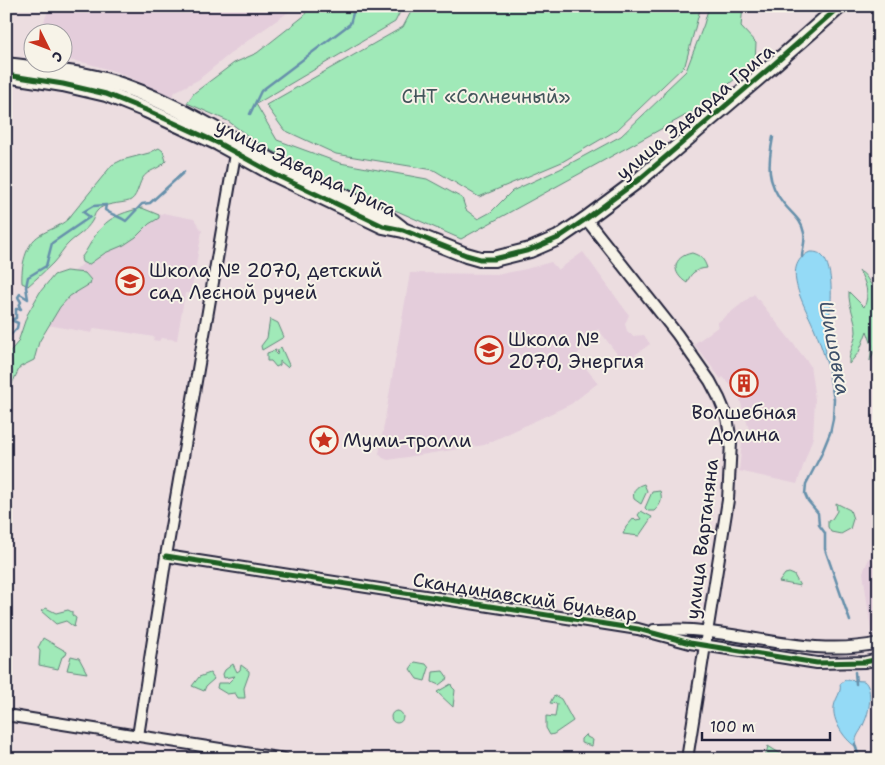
<svg xmlns="http://www.w3.org/2000/svg" width="885" height="765" viewBox="0 0 885 765" font-family="'Shantell Sans',sans-serif">
  <style>
    .built { fill: #e4cddb }
    .green { fill: #a0e9b8; stroke: #61867a }
    .water { fill: #94daf6; stroke: #6690ab }
    .lines { fill: none; stroke-linecap: round; stroke-linejoin: round }
    .stream { stroke: #6690ab; stroke-width: 2.5 }
    .street-casing { stroke: #22223b; stroke-width: 14 }
    .secondary-casing { stroke: #22223b; stroke-width: 18 }
    .street { stroke: #f7f3e8; stroke-width: 10 }
    .secondary { stroke: #f7f3e8; stroke-width: 14 }
    .cycleway-casing { stroke: #f7f3e8; stroke-width: 8 }
    .cycleway { stroke: #1b5e20; stroke-width: 5 }
    .labels { text-anchor: middle; dominant-baseline: central; stroke-width: 4; stroke-linejoin: round; paint-order: stroke }
    .park-label { font-size: 19px; fill: #42545a; stroke: #f7f3e8 }
    .street-label { font-size: 19px; fill: #22223b; stroke: #f7f3e8 }
    .poi-label { font-size: 19px; fill: #22223b; stroke: #f7f3e8; text-anchor: start }
    .water-label { font-size: 20px; font-style: italic; fill: #3e506a; stroke: #f7f3e8 }
  </style>
  <rect width="100%" height="100%" fill="#ecdde0"/>
  <filter id="ink" filterUnits="userSpaceOnUse"><feTurbulence type="fractalNoise" baseFrequency=".02" numOctaves="2"/><feDisplacementMap in="SourceGraphic" scale="10" xChannelSelector="R" yChannelSelector="G"/><feConvolveMatrix kernelMatrix="1 2 1 2 8 2 1 2 1" color-interpolation-filters="sRGB"/></filter>
  <g filter="url(#ink)">
    <g class="built">
      <polygon points="50,6 297,6 236,49 198,80 176,91 172,96 117,72 86,63 63,59 62,32 40,32"/>
      <polygon points="163,213 194,219 202,231 191,293 185,293 177,340 161,338 159,341 153,340 154,337 124,332 94,328 92,333 31,322 75,271 106,242"/>
      <polygon points="583,252 629,315 625,324 627,331 633,336 644,335 650,344 624,363 598,329 576,356 598,383 571,404 484,445 388,460 383,458 379,454 410,273 501,274 526,269 551,262 558,270"/>
      <polygon points="754,294 810,365 815,399 813,437 797,484 739,471 742,442 756,437 753,428 749,429 740,400 741,399 735,389 734,389 723,377 721,379 694,344 719,326 717,323"/>
      <polygon points="879,537 879,636 872,637 863,572"/>
    </g>
    <g class="green">
      <polygon points="309,6 403,6 395,22 256,104 277,140 340,163 427,179 462,198 466,210 478,219 491,212 512,191 560,169 621,136 662,97 665,91 686,71 704,24 709,6 743,6 741,27 756,43 755,62 697,111 690,113 461,239 340,186 256,142 228,121 187,103 194,93 234,63 257,53 304,16"/>
      <polygon points="414,6 701,6 685,65 617,130 562,162 479,197 434,170 336,154 284,130 266,105 403,27"/>
      <path d="M159,148L163,151L166,161C159,170 148,169 142,179C138,186 137,198 129,201C120,204 103,203 97,211C94,214 94,218 92,221C86,231 78,235 70,242C63,248 59,257 53,263C45,271 36,279 28,286L22,283C21,267 25,244 40,235C50,229 59,227 68,219L112,165L122,160L149,153Z"/>
      <path d="M142,208L159,215V218L149,224L136,237L124,245L105,253L88,265L82,262L81,258C89,248 93,236 102,227C111,216 128,211 142,208Z"/>
      <path d="M692,253C701,256 704,259 707,268C696,269 690,273 687,283C671,273 672,257 692,253Z"/>
      <polygon points="66,271 85,273 91,280 90,284 70,296 60,307 39,342 34,360 20,367 6,396 6,356 18,342 27,315 40,292 54,275"/>
      <path d="M859,271C869,275 869,287 879,294V340L870,361L872,345L867,331L859,352L849,364C848,355 855,342 856,332C856,318 848,306 849,292L864,307C870,295 866,282 859,271Z"/>
      <polygon points="270,319 278,323 284,337 262,350 261,346 267,338"/>
      <polygon points="281,347 289,365 287,367 280,361 280,365 276,367 271,361 267,361 267,353 276,350 275,353 277,355 278,350"/>
      <path d="M644,484L647,491L641,504L634,499C632,491 636,486 644,484Z"/>
      <path d="M660,491C663,499 661,505 654,511H648L645,508L652,492Z"/>
      <polygon points="836,503 850,510 853,519 850,529 841,534 831,532 828,527 828,521 832,519 837,511"/>
      <polygon points="641,511 652,517 639,536 623,534 626,527 634,518 636,520 641,519 638,515"/>
      <polygon points="789,573 794,575 800,586 779,582 785,574"/>
      <polygon points="46,608 56,613 68,610 72,612 72,615 76,618 74,627 66,621 56,624 41,611"/>
      <polygon points="43,638 67,652 66,655 62,657 58,669 39,665 40,651 38,648"/>
      <polygon points="71,656 79,658 87,673 67,670"/>
      <polygon points="415,662 426,664 429,668 425,681 417,679 410,669"/>
      <polygon points="233,664 237,672 240,670 241,665 249,671 249,674 244,688 245,698 238,698 235,693 227,694 217,688 218,683 228,683 235,676 224,678 223,674 225,670"/>
      <polygon points="443,671 448,678 439,685 432,682 433,672"/>
      <polygon points="210,673 214,679 206,686 204,691 192,686 199,677"/>
      <polygon points="451,684 452,687 455,690 453,707 437,692"/>
      <polygon points="556,696 561,699 573,721 554,734 550,735 546,728 546,716 555,717 557,704 550,703 553,697"/>
      <circle cx="397" cy="717" r="6"/>
      <polygon points="586,734 587,737 593,740 592,746 581,743 581,739"/>
      <polygon points="768,746 781,754 781,759 762,759 766,754"/>
    </g>
    <g class="water">
      <path d="M810,252C814,252 818,252 821,255C833,264 832,298 830,312C829,322 825,332 825,343C825,353 828,364 830,374C825,359 821,344 815,330C807,309 778,266 810,252Z"/>
      <path d="M845,680L864,681C874,689 869,713 864,723C860,734 856,733 855,746C844,739 832,720 834,707C835,698 842,693 840,684Z"/>
    </g>
    <g class="lines">
      <g class="stream">
        <polyline points="250,114 261,91 350,24 355,6"/>
        <path d="M773,137C768,164 766,182 784,204C792,214 802,220 804,233C806,241 802,249 802,257"/>
        <path d="M6,340L17,328L18,323L11,320L16,318V309H21L19,306L21,302L18,297L20,294L28,299L26,287L28,277L46,266L52,243L90,217L83,212L93,206L106,205L105,210C112,215 119,216 126,221L142,204L150,203L184,172"/>
        <polyline points="829,372 834,399 833,419 830,433 821,455 806,484 805,494 808,501 818,513 819,525 825,533 825,549 850,621"/>
        <polyline points="855,672 856,684"/>
        <polyline points="855,744 858,754 864,759"/>
      </g>
      <g class="street-casing">
        <g id="street">
          <polyline points="586,219 677,334 710,381 719,398 727,417 731,442 728,500 687,759"/>
          <polyline points="166,556 638,629 690,643 817,663 865,662 879,659"/>
          <path d="M654,630C667,630 680,629 692,630C755,635 816,657 879,643"/>
          <polyline points="6,715 284,759"/>
          <polyline points="138,736 166,556 236,148"/>
        </g>
      </g>
      <g class="secondary-casing">
        <g id="secondary">
          <path d="M6,65C41,70 77,72 111,82C171,100 226,137 281,166C316,184 352,200 387,217L401,228"/>
          <polyline points="6,75 63,84 106,94 146,110 218,143 276,175 383,226 403,230 466,255 480,259 494,259 530,250 558,238 586,219 641,178 772,66 840,6"/>
        </g>
      </g>
      <use href="#street" class="street"/>
      <use href="#secondary" class="secondary"/>
      <g class="cycleway-casing">
        <g id="cycleway">
          <polyline points="6,75 63,84 106,94 146,110 218,143 276,175 383,226 403,230 466,255 480,259 494,259 530,250 558,238 586,219 641,178 772,66 840,6"/>
          <polyline points="166,556 638,629 690,643 817,663 865,662 879,659"/>
        </g>
      </g>
      <use href="#cycleway" class="cycleway"/>
    </g>
  </g>
  <defs>
    <g id="school-ring" transform="scale(1.4375)"><circle r="9.5" fill="#f7f3e8" stroke="#c8321e" stroke-width="1.5"/><path d="M0-5L7-2L0 1L-7-2ZM-4 1L0 2.5L4 1V4Q0 6-4 4Z" fill="#c8321e"/></g>
    <g id="building-ring" transform="scale(1.4375)"><circle r="9.5" fill="#f7f3e8" stroke="#c8321e" stroke-width="1.5"/><path d="M-4-6H4V6H1V3H-1V6H-4ZM-2.5-4.3h1.7v1.8h-1.7ZM.8-4.3h1.7v1.8H.8ZM-2.5-1h1.7V.8h-1.7ZM.8-1h1.7V.8H.8Z" fill="#c8321e"/></g>
    <g id="sight-ring" transform="scale(1.4375)"><circle r="9.5" fill="#f7f3e8" stroke="#c8321e" stroke-width="1.5"/><path d="M0-6L1.8-2.2L6-1.7L2.9 1.2L3.7 5.4L0 3.3L-3.7 5.4L-2.9 1.2L-6-1.7L-1.8-2.2Z" fill="#c8321e"/></g>
  </defs>
  <g fill-rule="evenodd">
    <use href="#school-ring" x="130" y="281"/>
    <use href="#school-ring" x="489" y="350"/>
    <use href="#building-ring" x="744" y="383"/>
    <use href="#sight-ring" x="324" y="440"/>
  </g>
  <g class="labels">
    <g class="park-label">
      <text x="486" y="96">СНТ «Солнечный»</text>
    </g>
    <g class="street-label">
      <text transform="translate(695 112) rotate(-40)">улица Эдварда Грига</text>
      <text transform="translate(306 168) rotate(26)">улица Эдварда Грига</text>
      <text transform="translate(702 539) rotate(-83)">улица Вартаняна</text>
      <text transform="translate(525 597) rotate(9)">Скандинавский бульвар</text>
    </g>
    <g class="poi-label">
      <text x="149" y="270">Школа № 2070, детский<tspan x="149" dy="22">сад Лесной ручей</tspan></text>
      <text x="508" y="339">Школа №<tspan x="508" dy="22">2070, Энергия</tspan></text>
      <text x="744" y="412" text-anchor="middle">Волшебная<tspan x="744" dy="22">Долина</tspan></text>
      <text x="343" y="440">Муми-тролли</text>
    </g>
    <g class="water-label">
      <text transform="translate(835 348) rotate(79)">Шишовка</text>
    </g>
  </g>
  <rect width="885" height="765" fill="none" stroke="#f7f3e8" stroke-width="25"/>
  <rect x="12" y="12" width="860" height="740" fill="none" stroke="#22223b" stroke-width="2" filter="url(#ink)"/>
  <g transform="translate(48 48) rotate(132)"><circle r="24" fill="#f7f3e8" stroke="#a29fa3"/>
  <path d="M0-4L9 19L0 12L-9 19Z" fill="#c8321e"/>
  <text y="-8" font-size="14" font-weight="bold" text-anchor="middle" fill="#22223b">С</text>
  </g>
  <path d="M702 732v8h128v-8" fill="none" stroke="#22223b" stroke-width="2.5"/>
  <text x="710" y="732" font-size="15" fill="#22223b" stroke="#f7f3e8" stroke-width="4" paint-order="stroke">100 m</text>
</svg>
